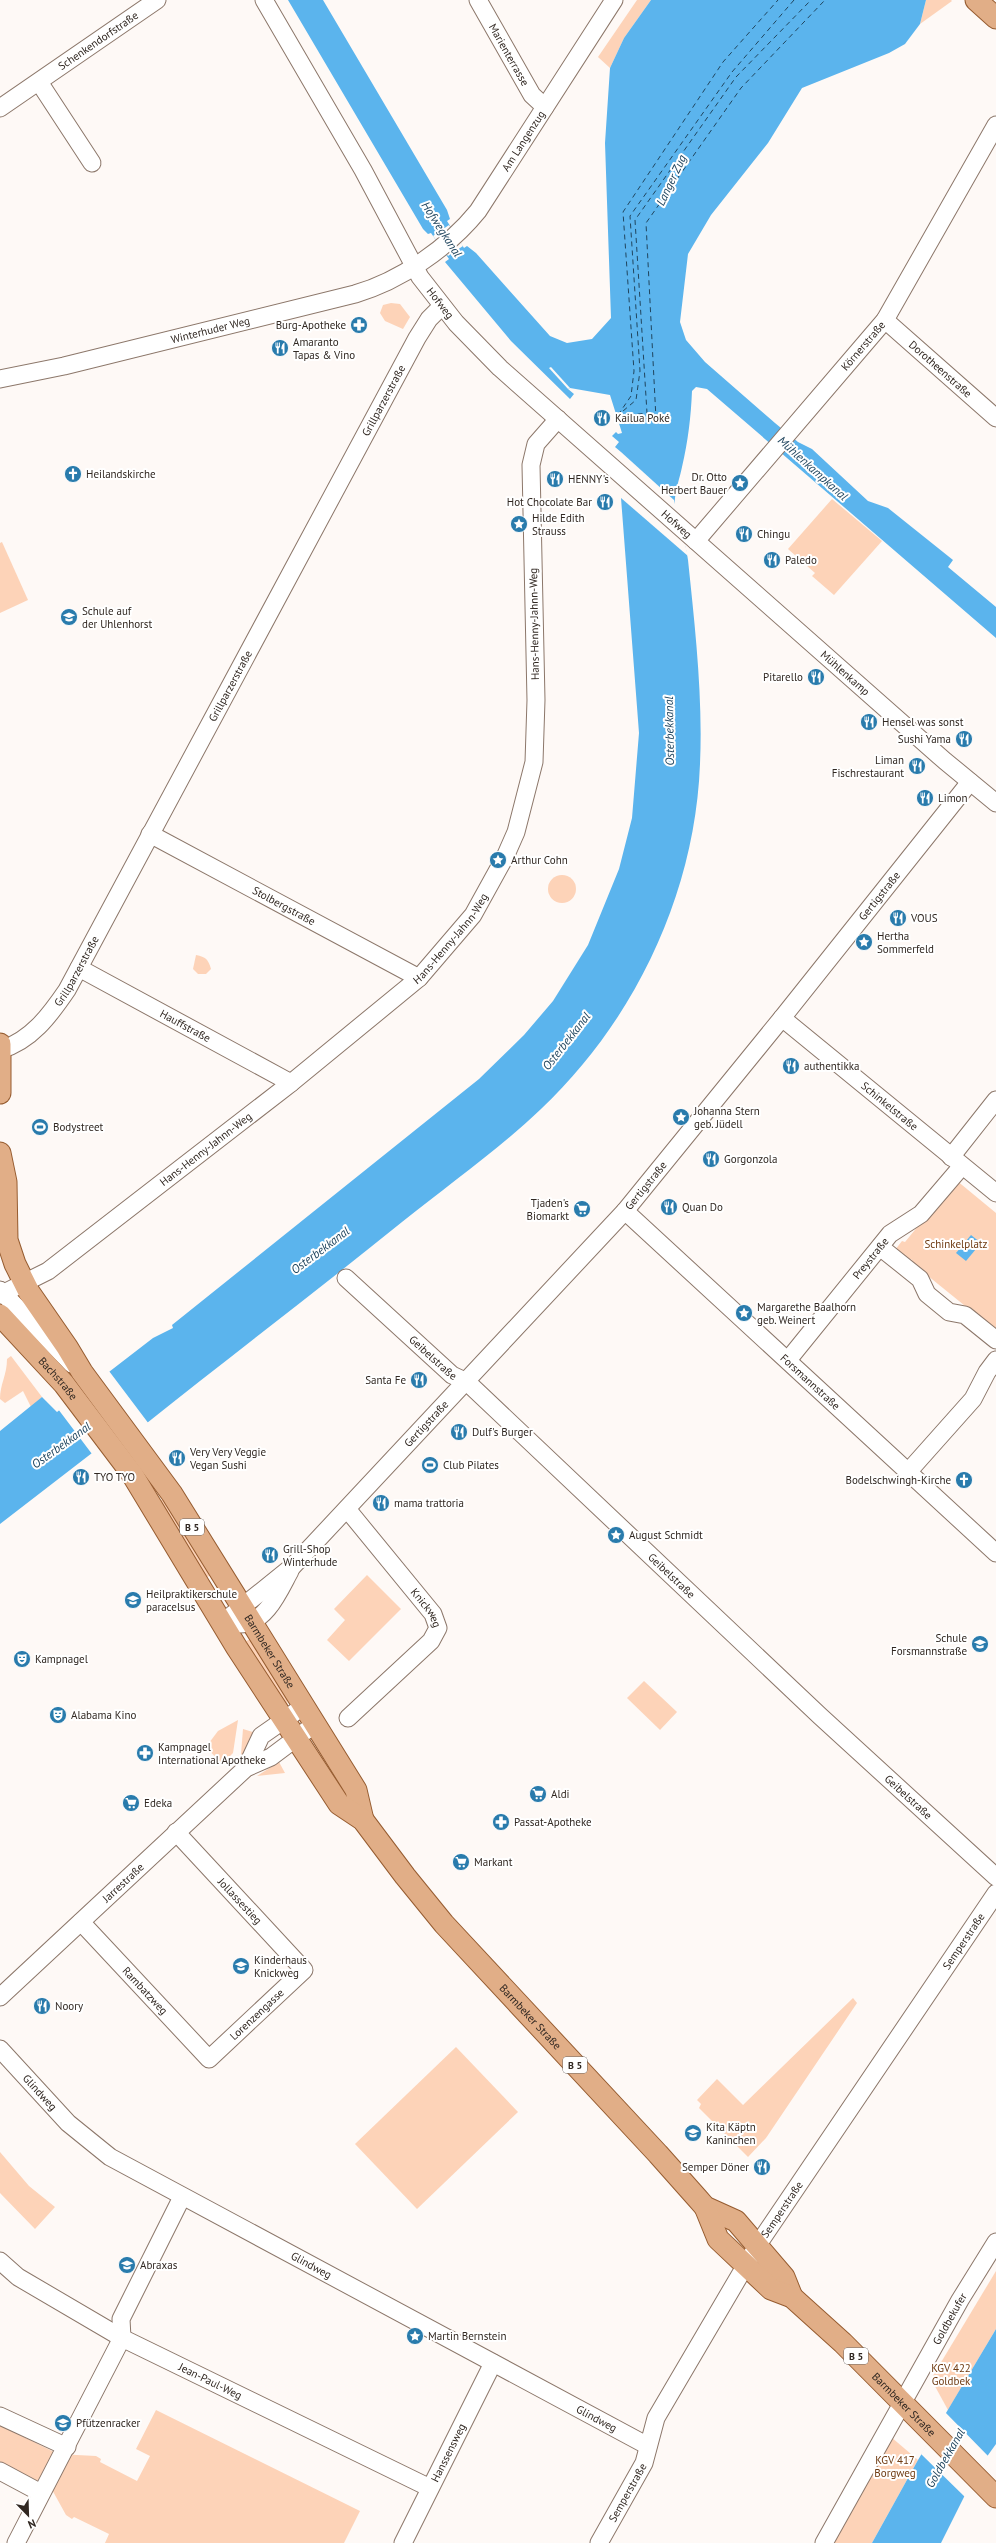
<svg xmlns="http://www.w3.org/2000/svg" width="996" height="2543" viewBox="0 0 996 2543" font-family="'PT Sans',sans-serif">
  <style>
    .green { fill: #fdd3b8 }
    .water { fill: #5bb4ed }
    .pier { fill: #fef9f6 }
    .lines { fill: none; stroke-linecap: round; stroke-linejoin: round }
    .ferry { stroke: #20455e; stroke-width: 1; stroke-dasharray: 5 4; stroke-linecap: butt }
    .minor-casing { stroke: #8c776a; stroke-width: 19 }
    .major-casing { stroke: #965c30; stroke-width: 23 }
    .minor { stroke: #fff; stroke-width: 17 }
    .major { stroke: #e1ae87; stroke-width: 21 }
    .labels { text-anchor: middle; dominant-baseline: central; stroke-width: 4; stroke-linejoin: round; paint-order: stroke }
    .shield { fill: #fff; stroke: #6f6864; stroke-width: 1 }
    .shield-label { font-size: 10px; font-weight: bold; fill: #312822 }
    .street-label { font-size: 11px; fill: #312822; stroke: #fff }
    .poi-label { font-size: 11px; fill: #312822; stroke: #fff; text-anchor: start }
    .park-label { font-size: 11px; fill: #6f3b12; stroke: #fff }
    .water-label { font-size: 12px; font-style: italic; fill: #20455e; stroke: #fff }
  </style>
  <rect width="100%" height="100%" fill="#fef9f6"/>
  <g class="green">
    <polygon points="637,0 651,0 624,38 610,68 598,57"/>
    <polygon points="926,0 951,0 952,1 920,24"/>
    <polygon points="391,303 400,304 410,317 403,329 385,321 380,313 383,305"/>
    <polygon points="832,499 882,541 834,595 812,576 815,573 788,549"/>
    <polygon points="2,542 28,600 0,613 0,543"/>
    <circle cx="562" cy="889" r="14"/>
    <path d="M196,955C206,957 208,959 211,969L206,974H198L193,969Z"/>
    <polygon points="956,1180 996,1213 996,1331 917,1267 911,1259 909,1261 895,1250 902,1241 905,1242"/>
    <path d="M11,1356L42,1397L31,1407L23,1391L5,1403L0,1399C0,1384 7,1375 7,1359Z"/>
    <polygon points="159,1500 163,1500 210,1576 206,1577"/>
    <polygon points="367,1575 401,1609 349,1661 327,1640 345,1620 334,1609"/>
    <polygon points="251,1639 287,1698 288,1708 247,1647 246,1641"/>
    <polygon points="644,1681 677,1712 660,1730 627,1698"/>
    <polygon points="238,1720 233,1753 222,1764 206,1747 218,1731"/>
    <polygon points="243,1729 256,1733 242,1756 241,1754"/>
    <polygon points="279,1762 285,1773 257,1776"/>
    <polygon points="853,1998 857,2003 766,2138 748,2157 699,2108 701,2104 697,2100 717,2079 743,2105"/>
    <polygon points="456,2047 518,2112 417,2209 355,2144"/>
    <polygon points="0,2152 29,2186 55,2207 35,2229 0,2193"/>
    <polygon points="996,2271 996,2329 948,2410 931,2379"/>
    <polygon points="156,2410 360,2511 344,2543 105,2543 109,2534 74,2517 72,2519 66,2515 45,2477 34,2482 0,2463 0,2425 58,2454 96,2456 101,2459 100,2462 137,2481 150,2456 136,2449"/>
    <polygon points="891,2437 918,2460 872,2543 834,2543"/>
  </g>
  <g class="water">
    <path d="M288,0H323L447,210L450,219L447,221L464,248L467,246L476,253L550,336L567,343L592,339L611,318L605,143L610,68L624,38L651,0H926L920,24L905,44L889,53L802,88L768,143L711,215L688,254L680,322L686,340L705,362L775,423L798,442L812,449L868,501L888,508L953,560L948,567L996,607V638L707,389L696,387L692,391C691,416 688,442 682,467C680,477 676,488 675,498C673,518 686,540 688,560C695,627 703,697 700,764C695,894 635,1020 541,1109C498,1150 448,1185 402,1222C318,1290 231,1356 147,1423L140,1416L0,1524V1431L42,1397L57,1412L153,1338L173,1328L172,1325L479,1079L524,1035L553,1001L588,945L619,869L632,818L639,733L621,498V452L615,447L619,442L612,436L616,432L618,434L622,433L610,395L570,388L568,389L574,394L570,399L511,341L445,262L449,259L431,233L428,234L423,229Z"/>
    <polygon points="971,1235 981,1243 966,1261 956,1253"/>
    <polygon points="996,2329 996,2444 978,2469 941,2543 872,2543 918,2460"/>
  </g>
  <g class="pier">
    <polygon points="449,225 463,246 448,256 433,236"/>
    <polygon points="551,367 570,388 568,389 549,368"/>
    <polygon points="621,452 674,500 688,556 621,498"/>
    <polygon points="109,1371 149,1424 146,1425 140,1418 92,1454 58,1409"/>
    <polygon points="945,2412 989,2457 980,2470 966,2498 921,2454"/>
  </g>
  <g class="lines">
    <g class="ferry">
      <polyline points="794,0 732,72 630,216 640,371 636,400 616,417 647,413 635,220 736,77 811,0"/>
      <polyline points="618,415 631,396 634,371 623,212 723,62 778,0"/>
      <polyline points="619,417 656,419 646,223 741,88 825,0"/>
    </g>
    <g class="minor-casing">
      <g id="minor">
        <path id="s1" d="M264,0L363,170L420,277L456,323L500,368L945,761L996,803"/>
        <path id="s2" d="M478,0L532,95L545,107"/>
        <polyline points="39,82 92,163"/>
        <path id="s3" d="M0,108L157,0"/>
        <path id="s4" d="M885,320L996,418"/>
        <path id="s5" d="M0,379L64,366L355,294C400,281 448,248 478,211L614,0"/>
        <path id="s6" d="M696,541L885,320L996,125"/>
        <path id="s7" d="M150,834L419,978"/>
        <path id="s8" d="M79,968L291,1083"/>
        <path id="s9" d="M782,1018L996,1193"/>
        <path id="s10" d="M0,1050C31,1041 50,1015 67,990L417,338L429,319L442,306"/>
        <polyline points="951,1157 996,1100"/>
        <path id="s11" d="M625,1211L996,1553"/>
        <polyline points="880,1247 920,1279 927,1294 949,1312 965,1315 996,1340"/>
        <path id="s12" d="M346,1278L452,1375L467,1382L820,1716L996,1877"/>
        <polyline points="0,1290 72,1364"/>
        <path id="s13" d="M0,1295L48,1271L291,1083L419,978L473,915L505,857L516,832L534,762L536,700L531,465L536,444L558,419"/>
        <path id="s14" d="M788,1360L890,1234L921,1214L962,1166"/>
        <polyline points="908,1472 973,1399 987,1372 996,1360"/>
        <path id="s15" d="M347,1509L433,1614L438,1628L431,1641L348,1718"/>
        <path id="s16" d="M222,1623L293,1566L625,1211L782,1018L970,782"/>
        <path d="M240,1624C266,1624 280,1589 290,1571"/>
        <polyline points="246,1768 261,1736 304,1706"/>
        <path id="s17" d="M81,1922L209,2059L304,1970L176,1832"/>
        <path id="s18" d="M0,1997L246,1768L271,1757L315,1724"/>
        <path id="s19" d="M0,2049L68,2123L110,2157L648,2446"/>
        <path id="s20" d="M0,2261L18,2277L122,2338L430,2488"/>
        <polyline points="0,2416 67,2447"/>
        <polyline points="0,2471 41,2493"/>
        <polyline points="16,2543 122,2338 121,2319 182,2197"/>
        <path id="s21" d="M403,2543L493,2363"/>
        <path id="s22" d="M599,2543L644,2463L656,2418L757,2246L996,1893"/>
        <path id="s23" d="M824,2543L960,2300L996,2242"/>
      </g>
    </g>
    <g class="major-casing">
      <g id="major">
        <polyline points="976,0 996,18"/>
        <polyline points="0,1044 0,1093"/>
        <path id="s24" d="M0,1153L6,1182L7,1240L15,1264L29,1292L67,1347L82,1372L172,1494L356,1790L363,1820"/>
        <path id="s25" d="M0,1315L64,1384L132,1474L237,1648L339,1804L363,1820L405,1876L444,1924L658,2154L698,2199L705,2207L736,2221L784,2277L792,2297"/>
        <path id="s26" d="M705,2207L718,2239L771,2289L792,2297L843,2343L996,2497"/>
      </g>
    </g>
    <use href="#minor" class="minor"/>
    <use href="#major" class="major"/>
  </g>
  <defs>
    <g id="pharmacy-disc" transform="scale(0.9)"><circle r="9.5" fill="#297bac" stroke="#fff"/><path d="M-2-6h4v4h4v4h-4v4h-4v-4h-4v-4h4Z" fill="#fff"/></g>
    <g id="restaurant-disc" transform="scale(0.9)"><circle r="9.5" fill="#297bac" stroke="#fff"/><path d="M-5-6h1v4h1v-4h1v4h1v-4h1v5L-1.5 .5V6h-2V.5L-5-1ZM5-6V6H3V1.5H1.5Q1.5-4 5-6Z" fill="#fff"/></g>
    <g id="church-disc" transform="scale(0.9)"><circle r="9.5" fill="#297bac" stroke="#fff"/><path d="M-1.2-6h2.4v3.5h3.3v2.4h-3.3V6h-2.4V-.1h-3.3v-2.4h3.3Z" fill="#fff"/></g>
    <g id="sight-disc" transform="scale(0.9)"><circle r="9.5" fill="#297bac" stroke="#fff"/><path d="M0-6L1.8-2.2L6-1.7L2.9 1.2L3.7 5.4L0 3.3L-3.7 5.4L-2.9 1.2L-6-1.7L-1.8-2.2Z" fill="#fff"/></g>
    <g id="school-disc" transform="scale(0.9)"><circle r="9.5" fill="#297bac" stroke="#fff"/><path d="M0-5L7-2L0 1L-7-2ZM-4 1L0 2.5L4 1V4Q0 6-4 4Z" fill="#fff"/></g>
    <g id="stadium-disc" transform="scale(0.9)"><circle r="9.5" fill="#297bac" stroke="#fff"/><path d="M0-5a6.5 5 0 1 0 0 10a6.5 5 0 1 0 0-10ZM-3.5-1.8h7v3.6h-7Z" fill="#fff"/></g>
    <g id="supermarket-disc" transform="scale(0.9)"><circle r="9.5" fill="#297bac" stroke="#fff"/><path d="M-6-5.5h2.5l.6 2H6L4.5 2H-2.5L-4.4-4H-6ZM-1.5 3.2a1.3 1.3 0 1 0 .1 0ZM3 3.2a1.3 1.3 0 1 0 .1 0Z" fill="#fff"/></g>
    <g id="theatre-disc" transform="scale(0.9)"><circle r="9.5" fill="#297bac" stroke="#fff"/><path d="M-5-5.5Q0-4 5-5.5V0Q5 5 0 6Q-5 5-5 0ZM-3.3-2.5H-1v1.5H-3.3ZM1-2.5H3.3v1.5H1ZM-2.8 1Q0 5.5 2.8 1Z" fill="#fff"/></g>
  </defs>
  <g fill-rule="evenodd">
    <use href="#pharmacy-disc" x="359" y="325"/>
    <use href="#restaurant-disc" x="280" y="348"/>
    <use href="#restaurant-disc" x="602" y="418"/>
    <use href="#church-disc" x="73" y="474"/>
    <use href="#restaurant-disc" x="555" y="479"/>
    <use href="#sight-disc" x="740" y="483"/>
    <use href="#restaurant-disc" x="605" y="502"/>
    <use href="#sight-disc" x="519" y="524"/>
    <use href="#restaurant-disc" x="744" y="534"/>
    <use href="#restaurant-disc" x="772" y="560"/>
    <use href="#school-disc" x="69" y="617"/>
    <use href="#restaurant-disc" x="816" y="677"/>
    <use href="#restaurant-disc" x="869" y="722"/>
    <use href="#restaurant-disc" x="964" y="739"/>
    <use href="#restaurant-disc" x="917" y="766"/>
    <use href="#restaurant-disc" x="925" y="798"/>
    <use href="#sight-disc" x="498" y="860"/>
    <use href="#restaurant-disc" x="898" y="918"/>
    <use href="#sight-disc" x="864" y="942"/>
    <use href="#restaurant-disc" x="791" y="1066"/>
    <use href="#sight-disc" x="681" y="1117"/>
    <use href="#stadium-disc" x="40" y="1127"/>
    <use href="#restaurant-disc" x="711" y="1159"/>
    <use href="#restaurant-disc" x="669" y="1207"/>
    <use href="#supermarket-disc" x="582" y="1209"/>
    <use href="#sight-disc" x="744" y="1313"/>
    <use href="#restaurant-disc" x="419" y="1380"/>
    <use href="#restaurant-disc" x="459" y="1432"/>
    <use href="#restaurant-disc" x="177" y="1458"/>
    <use href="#stadium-disc" x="430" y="1465"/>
    <use href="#restaurant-disc" x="81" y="1477"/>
    <use href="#church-disc" x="964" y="1480"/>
    <use href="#restaurant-disc" x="381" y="1503"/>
    <use href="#sight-disc" x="616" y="1535"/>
    <use href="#restaurant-disc" x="270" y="1555"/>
    <use href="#school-disc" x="133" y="1600"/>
    <use href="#school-disc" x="980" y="1644"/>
    <use href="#theatre-disc" x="22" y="1659"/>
    <use href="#theatre-disc" x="58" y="1715"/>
    <use href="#pharmacy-disc" x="145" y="1753"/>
    <use href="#supermarket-disc" x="538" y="1794"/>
    <use href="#supermarket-disc" x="131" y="1803"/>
    <use href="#pharmacy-disc" x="501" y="1822"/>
    <use href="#supermarket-disc" x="461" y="1862"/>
    <use href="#school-disc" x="241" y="1966"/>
    <use href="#restaurant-disc" x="42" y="2006"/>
    <use href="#school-disc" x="693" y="2133"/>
    <use href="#restaurant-disc" x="762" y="2167"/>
    <use href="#school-disc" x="127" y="2265"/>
    <use href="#sight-disc" x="415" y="2336"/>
    <use href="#school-disc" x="63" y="2423"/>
  </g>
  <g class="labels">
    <g class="shield">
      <rect x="180" y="1519" width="24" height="16" rx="3"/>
      <rect x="563" y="2057" width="24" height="16" rx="3"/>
      <rect x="844" y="2348" width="24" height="16" rx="3"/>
    </g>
    <g class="shield-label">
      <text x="192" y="1527">B 5</text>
      <text x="575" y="2065">B 5</text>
      <text x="856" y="2356">B 5</text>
    </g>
    <g class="street-label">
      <text stroke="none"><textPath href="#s3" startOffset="119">Schenkendorfstraße</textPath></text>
      <text stroke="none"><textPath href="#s2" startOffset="63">Marienterrasse</textPath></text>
      <text stroke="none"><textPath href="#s5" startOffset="599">Am Langenzug</textPath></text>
      <text stroke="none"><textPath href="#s1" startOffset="351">Hofweg</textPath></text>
      <text stroke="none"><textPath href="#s5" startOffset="216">Winterhuder Weg</textPath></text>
      <text stroke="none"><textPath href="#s6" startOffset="257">Körnerstraße</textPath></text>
      <text stroke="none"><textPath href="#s4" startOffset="74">Dorotheenstraße</textPath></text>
      <text stroke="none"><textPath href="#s10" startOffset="761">Grillparzerstraße</textPath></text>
      <text stroke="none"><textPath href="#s1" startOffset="675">Hofweg</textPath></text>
      <text transform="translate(534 624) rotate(-91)">Hans-Henny-Jahnn-Weg</text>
      <text stroke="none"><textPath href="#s1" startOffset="900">Mühlenkamp</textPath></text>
      <text stroke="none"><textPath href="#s10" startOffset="437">Grillparzerstraße</textPath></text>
      <text stroke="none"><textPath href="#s16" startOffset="982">Gertigstraße</textPath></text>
      <text stroke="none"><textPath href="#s7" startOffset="152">Stolbergstraße</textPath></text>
      <text stroke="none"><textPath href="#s13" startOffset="577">Hans-Henny-Jahnn-Weg</textPath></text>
      <text stroke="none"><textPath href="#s10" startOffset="113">Grillparzerstraße</textPath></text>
      <text stroke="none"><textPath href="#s8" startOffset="121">Hauffstraße</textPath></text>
      <text stroke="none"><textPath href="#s9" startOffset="139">Schinkelstraße</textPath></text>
      <text stroke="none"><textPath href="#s13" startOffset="253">Hans-Henny-Jahnn-Weg</textPath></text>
      <text stroke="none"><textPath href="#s16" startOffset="610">Gertigstraße</textPath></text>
      <text stroke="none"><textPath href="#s14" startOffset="131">Preystraße</textPath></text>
      <text stroke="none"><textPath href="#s12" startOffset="118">Geibelstraße</textPath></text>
      <text stroke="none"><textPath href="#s25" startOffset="86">Bachstraße</textPath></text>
      <text stroke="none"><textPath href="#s11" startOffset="252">Forsmannstraße</textPath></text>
      <text stroke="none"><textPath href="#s16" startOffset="286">Gertigstraße</textPath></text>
      <text stroke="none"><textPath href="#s12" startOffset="442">Geibelstraße</textPath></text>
      <text stroke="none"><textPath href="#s15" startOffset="127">Knickweg</textPath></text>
      <text stroke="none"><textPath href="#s24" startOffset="577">Barmbeker Straße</textPath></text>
      <text stroke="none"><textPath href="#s12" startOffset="766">Geibelstraße</textPath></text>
      <text stroke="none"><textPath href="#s18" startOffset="168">Jarrestraße</textPath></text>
      <text transform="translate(240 1901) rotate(47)">Jollassestieg</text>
      <text stroke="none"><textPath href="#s22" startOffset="706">Semperstraße</textPath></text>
      <text stroke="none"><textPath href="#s17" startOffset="94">Rambatzweg</textPath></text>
      <text stroke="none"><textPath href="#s17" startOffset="253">Lorenzengasse</textPath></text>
      <text stroke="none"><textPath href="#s25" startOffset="884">Barmbeker Straße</textPath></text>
      <text stroke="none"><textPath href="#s19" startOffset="59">Glindweg</textPath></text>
      <text stroke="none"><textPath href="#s22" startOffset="382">Semperstraße</textPath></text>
      <text stroke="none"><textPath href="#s19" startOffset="383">Glindweg</textPath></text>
      <text stroke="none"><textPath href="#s23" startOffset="257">Goldbekufer</textPath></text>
      <text stroke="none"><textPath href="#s20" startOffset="243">Jean-Paul-Weg</textPath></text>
      <text stroke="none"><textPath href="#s26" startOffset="285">Barmbeker Straße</textPath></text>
      <text stroke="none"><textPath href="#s19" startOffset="707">Glindweg</textPath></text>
      <text stroke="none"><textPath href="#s21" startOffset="101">Hanssensweg</textPath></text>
      <text stroke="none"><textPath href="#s22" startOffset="58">Semperstraße</textPath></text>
    </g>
    <g class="poi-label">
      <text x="346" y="325" text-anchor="end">Burg-Apotheke</text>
      <text x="293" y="342">Amaranto<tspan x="293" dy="13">Tapas &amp; Vino</tspan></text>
      <text x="615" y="418">Kailua Poké</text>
      <text x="86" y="474">Heilandskirche</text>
      <text x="727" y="477" text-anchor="end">Dr. Otto<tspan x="727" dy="13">Herbert Bauer</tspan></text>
      <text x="568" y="479">HENNY's</text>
      <text x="592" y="502" text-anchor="end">Hot Chocolate Bar</text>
      <text x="532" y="518">Hilde Edith<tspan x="532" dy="13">Strauss</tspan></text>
      <text x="757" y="534">Chingu</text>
      <text x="785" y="560">Paledo</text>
      <text x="82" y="611">Schule auf<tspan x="82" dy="13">der Uhlenhorst</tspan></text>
      <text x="803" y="677" text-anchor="end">Pitarello</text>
      <text x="882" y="722">Hensel was sonst</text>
      <text x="951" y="739" text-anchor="end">Sushi Yama</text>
      <text x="904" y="760" text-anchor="end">Liman<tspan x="904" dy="13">Fischrestaurant</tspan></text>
      <text x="938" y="798">Limon</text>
      <text x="511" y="860">Arthur Cohn</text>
      <text x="911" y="918">VOUS</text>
      <text x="877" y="936">Hertha<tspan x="877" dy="13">Sommerfeld</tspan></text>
      <text x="804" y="1066">authentikka</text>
      <text x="694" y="1111">Johanna Stern<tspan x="694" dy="13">geb. Jüdell</tspan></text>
      <text x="53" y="1127">Bodystreet</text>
      <text x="724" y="1159">Gorgonzola</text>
      <text x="569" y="1203" text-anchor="end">Tjaden's<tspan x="569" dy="13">Biomarkt</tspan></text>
      <text x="682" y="1207">Quan Do</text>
      <text x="757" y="1307">Margarethe Baalhorn<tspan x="757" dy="13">geb. Weinert</tspan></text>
      <text x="406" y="1380" text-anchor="end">Santa Fe</text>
      <text x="472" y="1432">Dulf's Burger</text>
      <text x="190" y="1452">Very Very Veggie<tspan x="190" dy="13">Vegan Sushi</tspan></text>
      <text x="443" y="1465">Club Pilates</text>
      <text x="94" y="1477">TYO TYO</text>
      <text x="951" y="1480" text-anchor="end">Bodelschwingh-Kirche</text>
      <text x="394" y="1503">mama trattoria</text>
      <text x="629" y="1535">August Schmidt</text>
      <text x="283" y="1549">Grill-Shop<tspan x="283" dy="13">Winterhude</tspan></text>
      <text x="146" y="1594">Heilpraktikerschule<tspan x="146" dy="13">paracelsus</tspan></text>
      <text x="967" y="1638" text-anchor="end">Schule<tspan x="967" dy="13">Forsmannstraße</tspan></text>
      <text x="35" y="1659">Kampnagel</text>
      <text x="71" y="1715">Alabama Kino</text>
      <text x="158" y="1747">Kampnagel<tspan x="158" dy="13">International Apotheke</tspan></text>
      <text x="551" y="1794">Aldi</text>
      <text x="144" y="1803">Edeka</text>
      <text x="514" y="1822">Passat-Apotheke</text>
      <text x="474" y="1862">Markant</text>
      <text x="254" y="1960">Kinderhaus<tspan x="254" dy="13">Knickweg</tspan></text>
      <text x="55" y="2006">Noory</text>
      <text x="706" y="2127">Kita Käptn<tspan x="706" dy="13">Kaninchen</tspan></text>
      <text x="749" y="2167" text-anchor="end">Semper Döner</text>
      <text x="140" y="2265">Abraxas</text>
      <text x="428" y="2336">Martin Bernstein</text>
      <text x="76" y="2423">Pfützenracker</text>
    </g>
    <g class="park-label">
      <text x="956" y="1244">Schinkelplatz</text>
      <text x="951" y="2368">KGV 422<tspan x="951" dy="13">Goldbek</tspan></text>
      <text x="895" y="2460">KGV 417<tspan x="895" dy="13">Borgweg</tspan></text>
    </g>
    <g class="water-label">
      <text transform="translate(671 180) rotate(-65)">Langer Zug</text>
      <text transform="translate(442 229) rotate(57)">Hofwegkanal</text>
      <text transform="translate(813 468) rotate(42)">Mühlenkampkanal</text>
      <text transform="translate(669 731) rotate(-91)">Osterbekkanal</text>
      <text transform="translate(566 1041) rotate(-52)">Osterbekkanal</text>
      <text transform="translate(320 1250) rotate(-37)">Osterbekkanal</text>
      <text transform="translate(61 1445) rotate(-36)">Osterbekkanal</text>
      <text transform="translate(945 2458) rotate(-60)">Goldbekkanal</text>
    </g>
  </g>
  <g transform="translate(28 2515) rotate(157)" stroke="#ffffff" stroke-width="3" paint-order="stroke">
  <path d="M0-3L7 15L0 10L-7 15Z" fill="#312822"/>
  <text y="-6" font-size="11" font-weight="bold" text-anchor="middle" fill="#312822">N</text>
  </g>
</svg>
